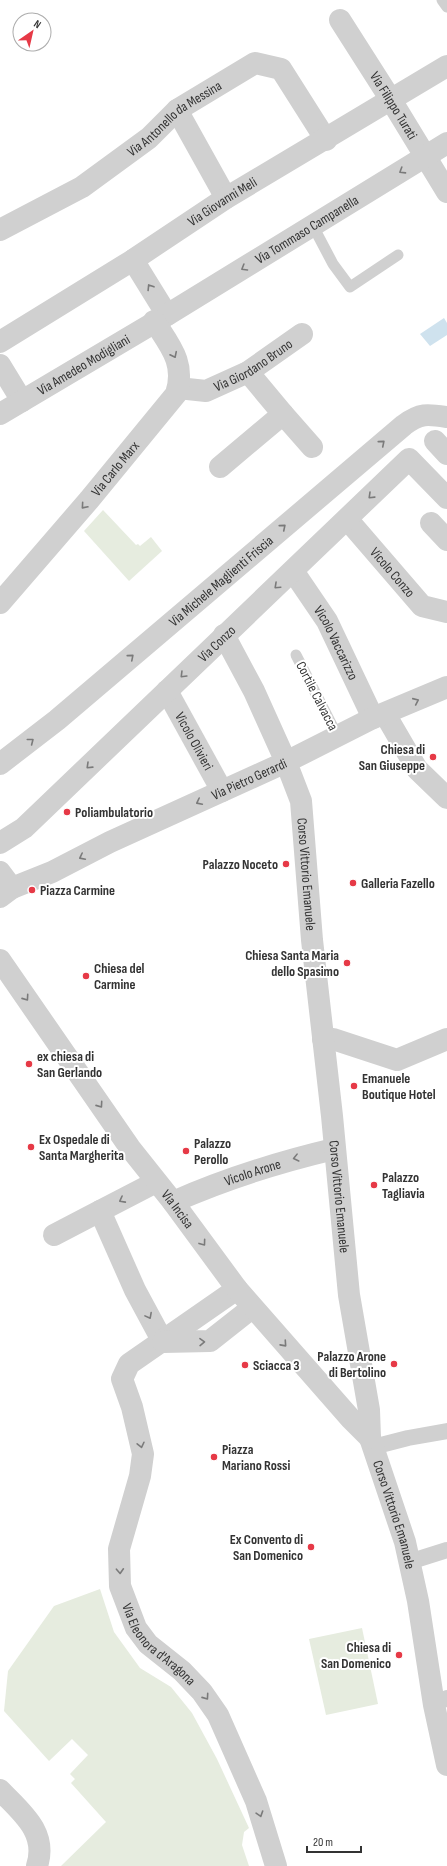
<svg xmlns="http://www.w3.org/2000/svg" width="447" height="1866" viewBox="0 0 447 1866" font-family="'Sofia Sans Condensed',sans-serif">
  <style>
    .green { fill: #e6ecdf }
    .water { fill: #cfe2ee }
    .lines { fill: none; stroke-linecap: round; stroke-linejoin: round }
    .service { stroke: #d0d0d0; stroke-width: 11 }
    .pedestrian { stroke: #d0d0d0; stroke-width: 16 }
    .minor { stroke: #d0d0d0; stroke-width: 22 }
    .tertiary { stroke: #d0d0d0; stroke-width: 22 }
    .oneway { stroke: #7a7a7a }
    .poi-dot { fill: #e63946; stroke: #fff; stroke-width: 1.5 }
    .labels { text-anchor: middle; dominant-baseline: central; stroke-width: 4; stroke-linejoin: round; paint-order: stroke }
    .street-label { font-size: 14px; fill: #333; stroke: #fff }
    .poi-label { font-size: 14px; font-weight: bold; fill: #333; stroke: #fff; text-anchor: start }
  </style>
  <rect width="100%" height="100%" fill="#fff"/>
  <g class="green">
    <polygon points="103,510 136,545 138,544 140,546 151,537 162,551 129,581 84,531"/>
    <polygon points="100,1589 114,1632 140,1668 171,1687 192,1713 217,1759 249,1828 244,1832 242,1845 249,1866 61,1866 106,1822 71,1783 75,1779 70,1774 88,1755 72,1739 49,1761 4,1711 8,1671 54,1606"/>
    <polygon points="362,1628 378,1704 326,1715 309,1639"/>
  </g>
  <polygon class="water" points="444,318 447,323 447,335 430,346 420,334"/>
  <g class="lines">
    <g class="service">
      <polyline points="442,0 447,7"/>
      <polyline points="313,226 333,264 350,287 398,255"/>
      <polyline points="296,655 338,737"/>
    </g>
    <g class="pedestrian">
      <polyline points="373,1447 408,1438 447,1431"/>
      <polyline points="409,1562 447,1550"/>
      <polyline points="434,1705 447,1698"/>
    </g>
    <g class="minor">
      <path id="s1" d="M340,20L391,100L447,192"/>
      <polyline points="177,110 226,198"/>
      <path id="s2" d="M0,230L82,187L149,138L177,110L255,63L281,69L326,140"/>
      <polyline points="133,260 167,315"/>
      <path id="s3" d="M0,342L133,260L226,198L447,66"/>
      <polyline points="0,365 22,401"/>
      <path id="s4" d="M178,388L206,391L248,372L302,334"/>
      <polyline points="283,414 312,447"/>
      <polyline points="435,441 447,454"/>
      <polyline points="220,467 283,414 248,372"/>
      <path id="s5" d="M347,519L422,606L447,612"/>
      <polyline points="431,523 447,540"/>
      <path id="s6" d="M293,571L327,621L373,718"/>
      <path id="s7" d="M167,691L222,791"/>
      <polyline points="385,714 417,769 447,798"/>
      <path id="s8" d="M0,843L24,828L409,459L447,498"/>
      <path id="s9" d="M12,888L52,872L110,842L286,762L254,691L224,635"/>
      <polyline points="323,1039 333,1039 397,1060 447,1039"/>
      <polyline points="156,1182 100,1211 135,1290 163,1342"/>
      <path id="s10" d="M173,1202C225,1179 279,1162 334,1149"/>
      <polyline points="54,1235 100,1211"/>
      <path id="s11" d="M237,1289L129,1364L122,1379L132,1407L143,1454L140,1476L119,1549L120,1586L136,1628L148,1644L182,1671L202,1692L218,1715L256,1801L276,1866"/>
      <polyline points="163,1342 210,1341 252,1308"/>
      <path d="M0,1790C21,1812 48,1832 37,1866"/>
    </g>
    <g class="tertiary">
      <path id="s12" d="M0,414L167,315L447,143"/>
      <path id="s13" d="M0,603L89,500L176,394C186,363 170,346 154,321"/>
      <path id="s14" d="M447,687L373,718L286,762L301,801L312,940L332,1116L349,1295L369,1410L370,1438L405,1542L418,1601L434,1705L447,1765"/>
      <path id="s15" d="M0,764L57,720L404,425C420,413 427,414 447,417"/>
      <polyline points="0,872 12,888 0,897"/>
      <path id="s16" d="M0,960L130,1148L173,1202L237,1289L351,1419L370,1438"/>
    </g>
  </g>
  <defs><path id="oneway-chevron" d="M-2-3.5L2.5 0L-2 3.5" fill="none" stroke-width="1.6" stroke-linecap="round" stroke-linejoin="round"/></defs>
  <g class="oneway">
    <use href="#oneway-chevron" transform="translate(402 171) rotate(148)"/>
    <use href="#oneway-chevron" transform="translate(244 268) rotate(149)"/>
    <use href="#oneway-chevron" transform="translate(150 287) rotate(-122)"/>
    <use href="#oneway-chevron" transform="translate(174 355) rotate(64)"/>
    <use href="#oneway-chevron" transform="translate(382 443) rotate(-40)"/>
    <use href="#oneway-chevron" transform="translate(371 496) rotate(136)"/>
    <use href="#oneway-chevron" transform="translate(84 506) rotate(131)"/>
    <use href="#oneway-chevron" transform="translate(283 527) rotate(-40)"/>
    <use href="#oneway-chevron" transform="translate(277 586) rotate(137)"/>
    <use href="#oneway-chevron" transform="translate(131 657) rotate(-41)"/>
    <use href="#oneway-chevron" transform="translate(183 675) rotate(135)"/>
    <use href="#oneway-chevron" transform="translate(416 701) rotate(-24)"/>
    <use href="#oneway-chevron" transform="translate(31 741) rotate(-38)"/>
    <use href="#oneway-chevron" transform="translate(89 766) rotate(136)"/>
    <use href="#oneway-chevron" transform="translate(199 802) rotate(153)"/>
    <use href="#oneway-chevron" transform="translate(82 857) rotate(153)"/>
    <use href="#oneway-chevron" transform="translate(26 998) rotate(55)"/>
    <use href="#oneway-chevron" transform="translate(100 1105) rotate(55)"/>
    <use href="#oneway-chevron" transform="translate(296 1158) rotate(166)"/>
    <use href="#oneway-chevron" transform="translate(122 1200) rotate(152)"/>
    <use href="#oneway-chevron" transform="translate(203 1243) rotate(54)"/>
    <use href="#oneway-chevron" transform="translate(149 1316) rotate(62)"/>
    <use href="#oneway-chevron" transform="translate(202 1342) rotate(-1)"/>
    <use href="#oneway-chevron" transform="translate(284 1344) rotate(48)"/>
    <use href="#oneway-chevron" transform="translate(141 1445) rotate(77)"/>
    <use href="#oneway-chevron" transform="translate(120 1571) rotate(87)"/>
    <use href="#oneway-chevron" transform="translate(206 1697) rotate(55)"/>
    <use href="#oneway-chevron" transform="translate(260 1814) rotate(72)"/>
  </g>
  <g class="poi-dot">
    <circle cx="433" cy="757" r="4"/>
    <circle cx="67" cy="812" r="4"/>
    <circle cx="286" cy="864" r="4"/>
    <circle cx="353" cy="883" r="4"/>
    <circle cx="32" cy="890" r="4"/>
    <circle cx="347" cy="963" r="4"/>
    <circle cx="86" cy="976" r="4"/>
    <circle cx="29" cy="1064" r="4"/>
    <circle cx="354" cy="1086" r="4"/>
    <circle cx="31" cy="1147" r="4"/>
    <circle cx="186" cy="1151" r="4"/>
    <circle cx="374" cy="1185" r="4"/>
    <circle cx="394" cy="1364" r="4"/>
    <circle cx="245" cy="1365" r="4"/>
    <circle cx="214" cy="1457" r="4"/>
    <circle cx="311" cy="1547" r="4"/>
    <circle cx="399" cy="1655" r="4"/>
  </g>
  <g class="labels">
    <g class="street-label">
      <text stroke="none"><textPath href="#s1" startOffset="101">Via Filippo Turati</textPath></text>
      <text stroke="none"><textPath href="#s2" startOffset="208">Via Antonello da Messina</textPath></text>
      <text stroke="none"><textPath href="#s3" startOffset="263">Via Giovanni Meli</textPath></text>
      <text stroke="none"><textPath href="#s12" startOffset="358">Via Tommaso Campanella</textPath></text>
      <text stroke="none"><textPath href="#s12" startOffset="97">Via Amedeo Modigliani</textPath></text>
      <text stroke="none"><textPath href="#s4" startOffset="82">Via Giordano Bruno</textPath></text>
      <text stroke="none"><textPath href="#s13" startOffset="177">Via Carlo Marx</textPath></text>
      <text stroke="none"><textPath href="#s5" startOffset="70">Vicolo Conzo</textPath></text>
      <text stroke="none"><textPath href="#s15" startOffset="287">Via Michele Maglienti Friscia</textPath></text>
      <text stroke="none"><textPath href="#s8" startOffset="295">Via Conzo</textPath></text>
      <text stroke="none"><textPath href="#s6" startOffset="84">Vicolo Vaccarizzo</textPath></text>
      <text transform="translate(317 696) rotate(63)">Cortile Calvacca</text>
      <text stroke="none"><textPath href="#s7" startOffset="57">Vicolo Olivieri</textPath></text>
      <text stroke="none"><textPath href="#s9" startOffset="261">Via Pietro Gerardi</textPath></text>
      <text stroke="none"><textPath href="#s14" startOffset="293">Corso Vittorio Emanuele</textPath></text>
      <text stroke="none"><textPath href="#s10" startOffset="85">Vicolo Arone</textPath></text>
      <text stroke="none"><textPath href="#s14" startOffset="617">Corso Vittorio Emanuele</textPath></text>
      <text stroke="none"><textPath href="#s16" startOffset="306">Via Incisa</textPath></text>
      <text stroke="none"><textPath href="#s14" startOffset="941">Corso Vittorio Emanuele</textPath></text>
      <text stroke="none"><textPath href="#s11" startOffset="433">Via Eleonora d'Aragona</textPath></text>
    </g>
    <g class="poi-label">
      <text x="425" y="749" text-anchor="end">Chiesa di<tspan x="425" dy="16">San Giuseppe</tspan></text>
      <text x="75" y="812">Poliambulatorio</text>
      <text x="278" y="864" text-anchor="end">Palazzo Noceto</text>
      <text x="361" y="883">Galleria Fazello</text>
      <text x="40" y="890">Piazza Carmine</text>
      <text x="339" y="955" text-anchor="end">Chiesa Santa Maria<tspan x="339" dy="16">dello Spasimo</tspan></text>
      <text x="94" y="968">Chiesa del<tspan x="94" dy="16">Carmine</tspan></text>
      <text x="37" y="1056">ex chiesa di<tspan x="37" dy="16">San Gerlando</tspan></text>
      <text x="362" y="1078">Emanuele<tspan x="362" dy="16">Boutique Hotel</tspan></text>
      <text x="39" y="1139">Ex Ospedale di<tspan x="39" dy="16">Santa Margherita</tspan></text>
      <text x="194" y="1143">Palazzo<tspan x="194" dy="16">Perollo</tspan></text>
      <text x="382" y="1177">Palazzo<tspan x="382" dy="16">Tagliavia</tspan></text>
      <text x="386" y="1356" text-anchor="end">Palazzo Arone<tspan x="386" dy="16">di Bertolino</tspan></text>
      <text x="253" y="1365">Sciacca 3</text>
      <text x="222" y="1449">Piazza<tspan x="222" dy="16">Mariano Rossi</tspan></text>
      <text x="303" y="1539" text-anchor="end">Ex Convento di<tspan x="303" dy="16">San Domenico</tspan></text>
      <text x="391" y="1647" text-anchor="end">Chiesa di<tspan x="391" dy="16">San Domenico</tspan></text>
    </g>
  </g>
  <g transform="translate(32 32) rotate(34)"><circle r="19" fill="#ffffff" stroke="#adadad"/>
  <path d="M0-3L7 15L0 10L-7 15Z" fill="#e63946"/>
  <text y="-6" font-size="11" font-weight="bold" text-anchor="middle" fill="#333333">N</text>
  </g>
  <path d="M307 1846v6h54v-6" fill="none" stroke="#333333" stroke-width="2"/>
  <text x="313" y="1846" font-size="12" fill="#333333" stroke="#ffffff" stroke-width="3" paint-order="stroke">20 m</text>
</svg>
